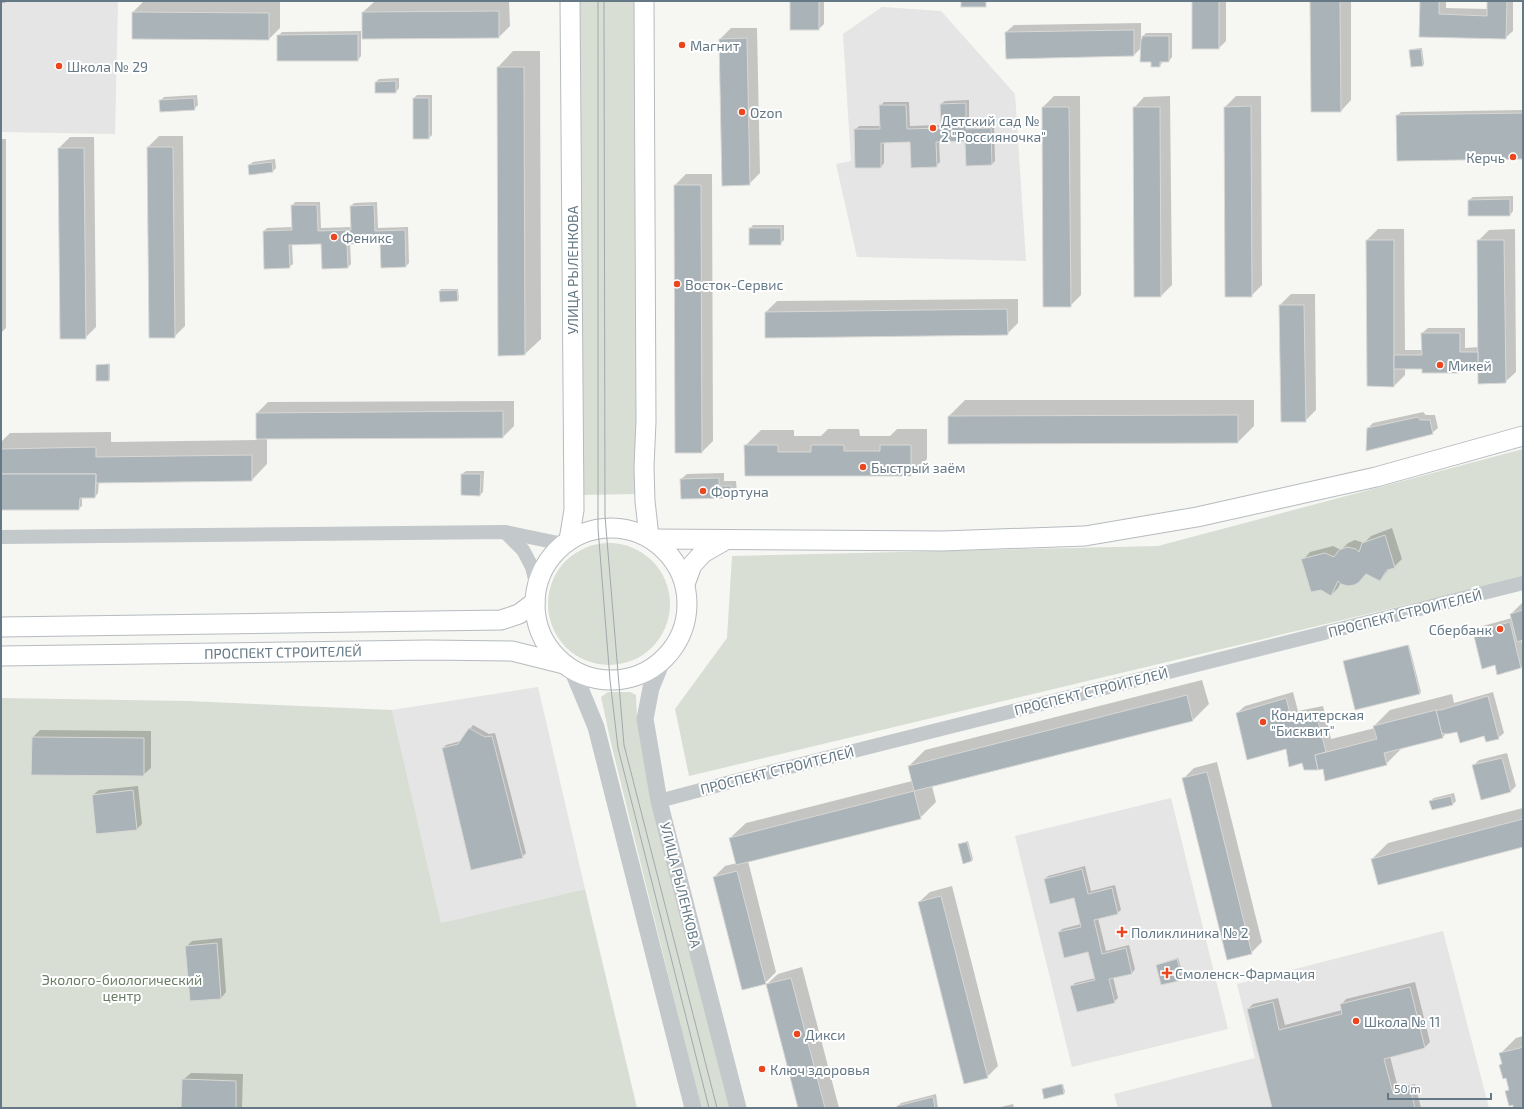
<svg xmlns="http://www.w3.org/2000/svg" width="1524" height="1109" viewBox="0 0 1524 1109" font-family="'Exo 2',sans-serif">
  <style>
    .built { fill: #e4e5e4 }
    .green { fill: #d8ded3 }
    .shadow { fill: #0003 }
    .building { fill: #aab3b8; stroke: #d8d8d5 }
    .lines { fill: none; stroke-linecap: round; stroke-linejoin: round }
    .secondary-casing { stroke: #b5bbbf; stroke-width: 21 }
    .minor { stroke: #c3c8ca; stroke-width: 14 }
    .tertiary { stroke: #c3c8ca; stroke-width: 17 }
    .secondary { stroke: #fff; stroke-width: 19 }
    .tram { stroke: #a1a9ae; stroke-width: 1 }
    .poi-dot { fill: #eb461e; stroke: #fff; stroke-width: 1.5 }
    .labels { text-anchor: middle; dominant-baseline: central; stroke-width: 4; stroke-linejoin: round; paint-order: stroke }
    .poi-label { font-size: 14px; fill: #647885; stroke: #fff; text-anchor: start }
    .street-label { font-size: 14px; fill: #647885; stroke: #fff }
    .park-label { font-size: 14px; fill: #697c63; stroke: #fff }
  </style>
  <rect width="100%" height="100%" fill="#f6f6f3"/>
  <g class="built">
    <polygon points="1,1 118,1 115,134 1,132"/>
    <polygon points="882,7 941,11 1015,94 1026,261 857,257 836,164 851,161 843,34"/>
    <polygon points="538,687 585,889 441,923 392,710"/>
    <polygon points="1171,798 1228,1029 1072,1067 1015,836"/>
    <polygon points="1443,931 1489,1108 1118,1108 1114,1094 1255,1058 1237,984"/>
  </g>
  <g class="green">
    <polygon points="580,1 634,1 638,494 581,495"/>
    <polygon points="1523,449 1523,577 689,776 675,709 727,638 732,556 1158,546"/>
    <circle cx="609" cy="604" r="61"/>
    <polygon points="608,692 630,692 636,695 637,717 736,1108 701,1108 611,743 601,697"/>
    <polygon points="1,698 187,701 392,710 441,923 585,889 637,1108 1,1108"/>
  </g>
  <g class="shadow">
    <polygon points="1,1 7,1 5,3 1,3"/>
    <polygon points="144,1 280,2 280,28 269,39 133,12"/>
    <polygon points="509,1 510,26 499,37 363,12 374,2"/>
    <polygon points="791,1 824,1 824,24 819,29 791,29"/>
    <polygon points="1193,1 1226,1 1226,41 1219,48"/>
    <polygon points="1311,1 1351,1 1351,100 1341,111"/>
    <polygon points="1421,1 1446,1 1446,8 1488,9 1488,1 1513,1 1513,31 1505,38 1420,36"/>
    <polygon points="1141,23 1141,42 1143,42 1143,36 1146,33 1172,33 1172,57 1169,61 1163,61 1160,66 1152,61 1141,48 1134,55 1006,32 1014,25"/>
    <polygon points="731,28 757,28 760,173 749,184 720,39"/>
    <polygon points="361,31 361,56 358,60 278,36 282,32"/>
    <polygon points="1422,48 1424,64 1422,65 1410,50 1412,49"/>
    <polygon points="513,51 540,51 541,339 525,354 498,67"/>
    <polygon points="399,78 399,88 396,92 376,82 379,79"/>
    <polygon points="197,95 198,105 194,109 160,101 164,97"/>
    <polygon points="417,95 432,95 432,135 429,138 414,138 414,98"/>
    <polygon points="1054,96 1080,96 1081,295 1070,306 1043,107"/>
    <polygon points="1170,96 1172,285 1161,296 1134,108 1144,97"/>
    <polygon points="1236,96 1261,96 1262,285 1251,296 1226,296 1225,107"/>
    <polygon points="969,100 969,126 994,125 995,161 992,164 966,140 939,141 940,162 936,166 911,141 884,142 884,163 881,167 855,130 859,126 881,126 880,106 884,102 909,102 910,126 942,125 941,104 945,101"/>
    <polygon points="1523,110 1523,158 1398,115 1401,112"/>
    <polygon points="159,136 183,136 185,326 174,337 148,147"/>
    <polygon points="70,137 94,137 96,327 85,338 59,148"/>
    <polygon points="1,139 6,139 6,328 1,333"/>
    <polygon points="275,159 276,168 273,171 249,165 253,162"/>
    <polygon points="686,174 712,174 713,441 702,452 676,452 675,185"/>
    <polygon points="1513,196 1513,211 1510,215 1469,200 1473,197"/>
    <polygon points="295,202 320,202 321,228 352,227 351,206 354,203 377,202 378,228 408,227 409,263 406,266 381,242 350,243 351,264 348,267 322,243 292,244 293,264 289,267 264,231 267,228 293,227 292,206"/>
    <polygon points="753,225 784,225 784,240 780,244 750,229"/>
    <polygon points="1378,229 1404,229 1405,350 1423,350 1422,333 1428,328 1465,328 1465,348 1479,347 1478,241 1489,230 1515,229 1516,372 1505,382 1479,366 1464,366 1459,372 1423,372 1422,368 1405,368 1405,375 1394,386 1367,240"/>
    <polygon points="441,289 458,289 459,299 457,300 440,301 440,291"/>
    <polygon points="1291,294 1315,294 1316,410 1305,421 1280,305"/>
    <polygon points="1018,299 1018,323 1007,334 766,312 777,301"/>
    <polygon points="99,364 110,364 110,379 109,380 97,365"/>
    <polygon points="965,400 1254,400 1254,426 1238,442 949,443 949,416"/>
    <polygon points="514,401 514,426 503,437 267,438 267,464 252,480 99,482 98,493 95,497 82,497 82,506 78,509 1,509 1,442 10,433 111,432 111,442 257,440 257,413 268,402"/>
    <polygon points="1423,412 1426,415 1435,415 1438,428 1432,433 1368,428 1373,423"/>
    <polygon points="828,429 859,429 860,436 890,436 897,429 927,429 927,459 911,475 746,475 745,446 761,430 794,430 794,436 821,436"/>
    <polygon points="466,471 484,471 483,492 480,495 462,474"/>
    <polygon points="724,473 724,481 736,481 737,492 731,497 681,479 687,474"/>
    <polygon points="1392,528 1402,559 1394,567 1390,568 1380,580 1366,574 1358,583 1341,582 1338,588 1331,595 1303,560 1310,552 1333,546 1341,550 1348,543 1355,540 1364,543 1371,536"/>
    <polygon points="1523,602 1523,639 1521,640 1523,649 1523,665 1521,668 1496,664 1474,632 1479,627 1512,618 1511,614"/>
    <polygon points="1409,645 1421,692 1420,693 1344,661"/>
    <polygon points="1202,680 1209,704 1193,720 932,786 936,802 920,818 748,861 776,972 765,983 714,877 725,866 737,863 730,838 746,823 912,781 909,766 925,750"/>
    <polygon points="1293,692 1298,711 1323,706 1331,739 1375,728 1374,726 1390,710 1452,694 1454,703 1493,692 1504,733 1498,738 1457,731 1446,733 1443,737 1402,748 1386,764 1324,767 1303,761 1237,713 1245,706"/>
    <polygon points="473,725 489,734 495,733 526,853 522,857 443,748 446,745 461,741"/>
    <polygon points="40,730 151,731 151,768 143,775 33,737"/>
    <polygon points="1507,753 1516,786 1511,791 1473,766 1479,760"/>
    <polygon points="1217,762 1262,942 1251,953 1183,779 1194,768"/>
    <polygon points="138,786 142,824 137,829 93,795 99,790"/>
    <polygon points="1454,793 1456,801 1453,804 1430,801 1434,798"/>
    <polygon points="1523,808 1523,846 1372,859 1388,843"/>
    <polygon points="968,841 973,859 972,860 959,844"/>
    <polygon points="1085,866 1091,891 1115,885 1121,910 1117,913 1098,918 1106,951 1129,945 1135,969 1132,973 1113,977 1118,998 1114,1002 1072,986 1075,983 1096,978 1089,951 1059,932 1062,929 1081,924 1075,897 1045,879 1048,876"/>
    <polygon points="952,886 998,1066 987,1077 919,902 930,892"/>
    <polygon points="222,938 226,992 221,998 187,946 192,941"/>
    <polygon points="1178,958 1184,977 1182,979 1157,965"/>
    <polygon points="802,967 839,1108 799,1108 767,984 778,974"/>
    <polygon points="1415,982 1430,1042 1425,1047 1390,1056 1398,1088 1415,1084 1421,1108 1273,1108 1248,1009 1253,1004 1278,998 1285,1025 1342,1010 1341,1005 1346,999"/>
    <polygon points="1523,1036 1523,1108 1514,1108 1507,1092 1510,1088 1507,1077 1500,1065 1502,1063 1500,1054 1516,1038"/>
    <polygon points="191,1073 243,1074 242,1108 182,1108 183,1080"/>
    <polygon points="1063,1084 1065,1092 1064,1093 1045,1098 1043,1090 1045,1088"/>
    <polygon points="936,1094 938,1108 899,1108 898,1106 901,1103"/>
    <polygon points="1013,1104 1014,1108 997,1108"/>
  </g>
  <g class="building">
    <rect x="790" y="1" width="29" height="29"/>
    <rect x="961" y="1" width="25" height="6"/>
    <rect x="1192" y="1" width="27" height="48"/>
    <polygon points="1310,1 1340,1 1341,112 1311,112"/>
    <polygon points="1420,1 1439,1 1439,14 1487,16 1487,1 1507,1 1506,39 1419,37"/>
    <polygon points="499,11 499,38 362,39 362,12"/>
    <polygon points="132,12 269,13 269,40 132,39"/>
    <polygon points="1134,30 1134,56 1006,59 1005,32"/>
    <polygon points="358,34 358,61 277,61 277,35"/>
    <polygon points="1142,36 1169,36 1169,62 1160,62 1160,67 1151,67 1151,62 1140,62 1141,39 1142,39"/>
    <polygon points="747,38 750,185 722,186 719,39"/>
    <polygon points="1421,49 1423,66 1411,67 1409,50"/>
    <polygon points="497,67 524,67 525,355 498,356"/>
    <polygon points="396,81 396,93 375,93 375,82"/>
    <polygon points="194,98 195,110 160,112 159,100"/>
    <rect x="413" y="98" width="16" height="41"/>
    <polygon points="966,103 966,129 991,128 992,165 966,166 965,141 936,142 937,167 911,168 910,142 881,143 881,168 855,168 854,129 880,129 879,105 906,105 907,129 941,128 940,104"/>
    <polygon points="1251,106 1252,297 1225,297 1224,107"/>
    <polygon points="1042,107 1069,107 1071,307 1043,307"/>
    <polygon points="1133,107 1160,107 1161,297 1134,297"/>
    <polygon points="1523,113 1523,159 1397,161 1396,115"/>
    <polygon points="147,147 173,147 175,338 149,338"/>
    <polygon points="58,148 84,148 86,339 60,339"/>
    <polygon points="272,162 273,172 249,175 248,165"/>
    <polygon points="674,185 701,185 702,453 675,453"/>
    <polygon points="1510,199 1510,216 1468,216 1468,200"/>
    <polygon points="291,205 317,205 318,231 351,230 350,206 374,205 375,231 405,230 406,267 381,268 380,243 347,244 348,268 322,269 321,244 289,245 290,268 264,269 263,231 292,230"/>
    <rect x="749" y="228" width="32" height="17"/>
    <polygon points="1366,240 1394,240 1394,387 1367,386"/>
    <polygon points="1477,240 1504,240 1506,383 1478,384"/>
    <polygon points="457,290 458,301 440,302 439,291"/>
    <polygon points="1279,305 1304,305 1306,422 1281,422"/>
    <polygon points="1007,309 1008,335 765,338 765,312"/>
    <polygon points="1421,333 1460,333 1460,352 1478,352 1478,367 1459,367 1459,373 1422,373 1422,369 1394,369 1394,355 1422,355"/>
    <polygon points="109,364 109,381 96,381 96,365"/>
    <polygon points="503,411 503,438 256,439 256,413"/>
    <polygon points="1238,415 1238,443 948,444 948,416"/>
    <polygon points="1418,417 1420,420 1430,420 1433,434 1366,451 1367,428"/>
    <polygon points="744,445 778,445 778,452 811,452 811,445 844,445 844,451 880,451 880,445 911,445 911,476 745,476"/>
    <polygon points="96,447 96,457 252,455 252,481 96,483 96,474 1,474 1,449"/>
    <polygon points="1,474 96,474 95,498 80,498 79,510 1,510"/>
    <polygon points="461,474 481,474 480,496 461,495"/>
    <polygon points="719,478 719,486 731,486 732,498 681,499 680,479"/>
    <polygon points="1385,535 1395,568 1387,570 1380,581 1366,574 1358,583 1354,585 1348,586 1341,584 1338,581 1331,596 1321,590 1311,592 1301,559 1325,553 1334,557 1339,550 1347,547 1356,549 1359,552 1362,543"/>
    <polygon points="1523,610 1523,640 1517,642 1510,614"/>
    <polygon points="1510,622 1521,668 1497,675 1495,665 1482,669 1473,632"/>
    <polygon points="1408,645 1420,694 1355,710 1343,661"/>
    <polygon points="1187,695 1193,721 914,791 908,766"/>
    <polygon points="1488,696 1499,739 1486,742 1484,736 1460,743 1457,732 1447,734 1441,733 1436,710 1441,710"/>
    <polygon points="1286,698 1291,717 1316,713 1326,752 1315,755 1318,770 1304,770 1302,763 1289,767 1286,749 1247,760 1236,713"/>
    <polygon points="1436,710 1443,738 1384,753 1387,765 1325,781 1323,769 1318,770 1315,755 1377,739 1373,726"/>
    <polygon points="469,728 485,737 492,736 523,858 471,870 442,748 458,744"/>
    <polygon points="32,737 144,738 144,776 31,775"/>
    <polygon points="1502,758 1511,792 1481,800 1472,765"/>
    <polygon points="1207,772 1252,954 1227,960 1182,778"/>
    <polygon points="133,790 137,830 96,834 92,795"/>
    <polygon points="914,791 921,819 736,865 729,838"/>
    <polygon points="1451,796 1453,805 1432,810 1429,801"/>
    <polygon points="1523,819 1523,847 1378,885 1371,859"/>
    <polygon points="967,842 972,861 963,864 958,844"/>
    <polygon points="1082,869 1088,894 1112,888 1118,914 1094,920 1098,936 1102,954 1126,948 1132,974 1109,979 1115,1003 1077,1012 1070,986 1095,980 1088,952 1064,958 1058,932 1081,927 1074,898 1050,904 1044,879"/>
    <polygon points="737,871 766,984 742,990 713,877"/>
    <polygon points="941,896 988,1078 964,1084 918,902"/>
    <polygon points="217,943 221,999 190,1001 185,946"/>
    <polygon points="1177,959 1183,980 1161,985 1156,965"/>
    <polygon points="791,978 825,1108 798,1108 766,984"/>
    <polygon points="1410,987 1425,1048 1384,1059 1393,1093 1410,1088 1415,1108 1272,1108 1247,1009 1273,1002 1279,1030 1342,1014 1340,1004"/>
    <polygon points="1523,1046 1523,1108 1513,1108 1513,1105 1509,1106 1505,1091 1509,1090 1506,1078 1503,1079 1499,1065 1502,1064 1499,1053 1520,1048"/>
    <polygon points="182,1079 236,1081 236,1108 181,1108"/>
    <polygon points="1062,1084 1064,1094 1044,1099 1042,1089"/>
    <polygon points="933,1097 935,1108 897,1108 897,1106"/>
  </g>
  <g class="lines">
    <g class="secondary-casing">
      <g id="secondary">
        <polyline points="644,1 646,421 644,467 645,501 649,537"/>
        <circle cx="611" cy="604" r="76"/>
        <polyline points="652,539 943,541 1085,536 1197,517 1376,477 1523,436"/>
        <polyline points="569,540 574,510 570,1"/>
        <polyline points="685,584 692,565 703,553 724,541"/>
        <polyline points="1,627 501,620 519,614 535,602"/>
        <polyline points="1,656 428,650 512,651 564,664"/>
      </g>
    </g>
    <g class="minor">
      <polyline points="505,532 523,550 532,567 537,587"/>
      <polyline points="1,537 505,532 563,544"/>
      <polyline points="659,801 738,780 1523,583"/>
    </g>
    <g class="tertiary">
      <polyline points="662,661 651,688 645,719 659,801 738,1108"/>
      <polyline points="572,669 596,727 693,1108"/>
    </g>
    <use href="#secondary" class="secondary"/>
    <g class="tram">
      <polyline points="598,1 598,528 610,680 618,748 709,1108"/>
      <polyline points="604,1 605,516 624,745 717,1108"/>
    </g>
  </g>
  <g class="poi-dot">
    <circle cx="682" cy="45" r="4"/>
    <circle cx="59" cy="66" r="4"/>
    <circle cx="742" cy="112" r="4"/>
    <circle cx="933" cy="128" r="4"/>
    <circle cx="1513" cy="157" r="4"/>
    <circle cx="334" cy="237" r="4"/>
    <circle cx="677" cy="284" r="4"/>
    <circle cx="1440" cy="365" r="4"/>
    <circle cx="863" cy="467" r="4"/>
    <circle cx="703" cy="491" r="4"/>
    <circle cx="1500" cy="629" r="4"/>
    <circle cx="1263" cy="722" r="4"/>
    <path d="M1120 926h4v4h4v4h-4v4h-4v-4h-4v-4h4z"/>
    <path d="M1165 967h4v4h4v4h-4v4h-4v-4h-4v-4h4z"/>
    <circle cx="1356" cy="1021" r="4"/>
    <circle cx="797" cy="1034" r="4"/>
    <circle cx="762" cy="1069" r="4"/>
  </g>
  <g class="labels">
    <g class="poi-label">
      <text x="690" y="45">Магнит</text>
      <text x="67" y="66">Школа № 29</text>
      <text x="750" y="112">Ozon</text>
      <text x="941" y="120">Детский сад №<tspan x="941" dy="16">2 "Россияночка"</tspan></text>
      <text x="1505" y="157" text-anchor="end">Керчь</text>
      <text x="342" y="237">Феникс</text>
      <text x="685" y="284">Восток-Сервис</text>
      <text x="1448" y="365">Микей</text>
      <text x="871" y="467">Быстрый заём</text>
      <text x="711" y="491">Фортуна</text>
      <text x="1492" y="629" text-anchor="end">Сбербанк</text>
      <text x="1271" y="714">Кондитерская<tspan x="1271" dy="16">"Бисквит"</tspan></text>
      <text x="1131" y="932">Поликлиника № 2</text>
      <text x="1175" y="973">Смоленск-Фармация</text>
      <text x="1364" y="1021">Школа № 11</text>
      <text x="805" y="1034">Дикси</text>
      <text x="770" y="1069">Ключ здоровья</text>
    </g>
    <g class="street-label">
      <text transform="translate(572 270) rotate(-90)">УЛИЦА РЫЛЕНКОВА</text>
      <text transform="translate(1405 613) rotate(-14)">ПРОСПЕКТ СТРОИТЕЛЕЙ</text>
      <text transform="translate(283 652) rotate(-1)">ПРОСПЕКТ СТРОИТЕЛЕЙ</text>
      <text transform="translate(1091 691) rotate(-14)">ПРОСПЕКТ СТРОИТЕЛЕЙ</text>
      <text transform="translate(777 770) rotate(-14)">ПРОСПЕКТ СТРОИТЕЛЕЙ</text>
      <text transform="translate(681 885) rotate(76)">УЛИЦА РЫЛЕНКОВА</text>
    </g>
    <g class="park-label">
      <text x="122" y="979">Эколого-биологический<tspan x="122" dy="16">центр</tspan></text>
    </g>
  </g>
  <rect width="1524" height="1109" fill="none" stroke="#647885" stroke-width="4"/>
  <path d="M1388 1093v6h103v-6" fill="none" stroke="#647885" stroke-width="2"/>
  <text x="1394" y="1093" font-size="12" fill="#647885" stroke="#ffffff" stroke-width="3" paint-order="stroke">50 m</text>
</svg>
